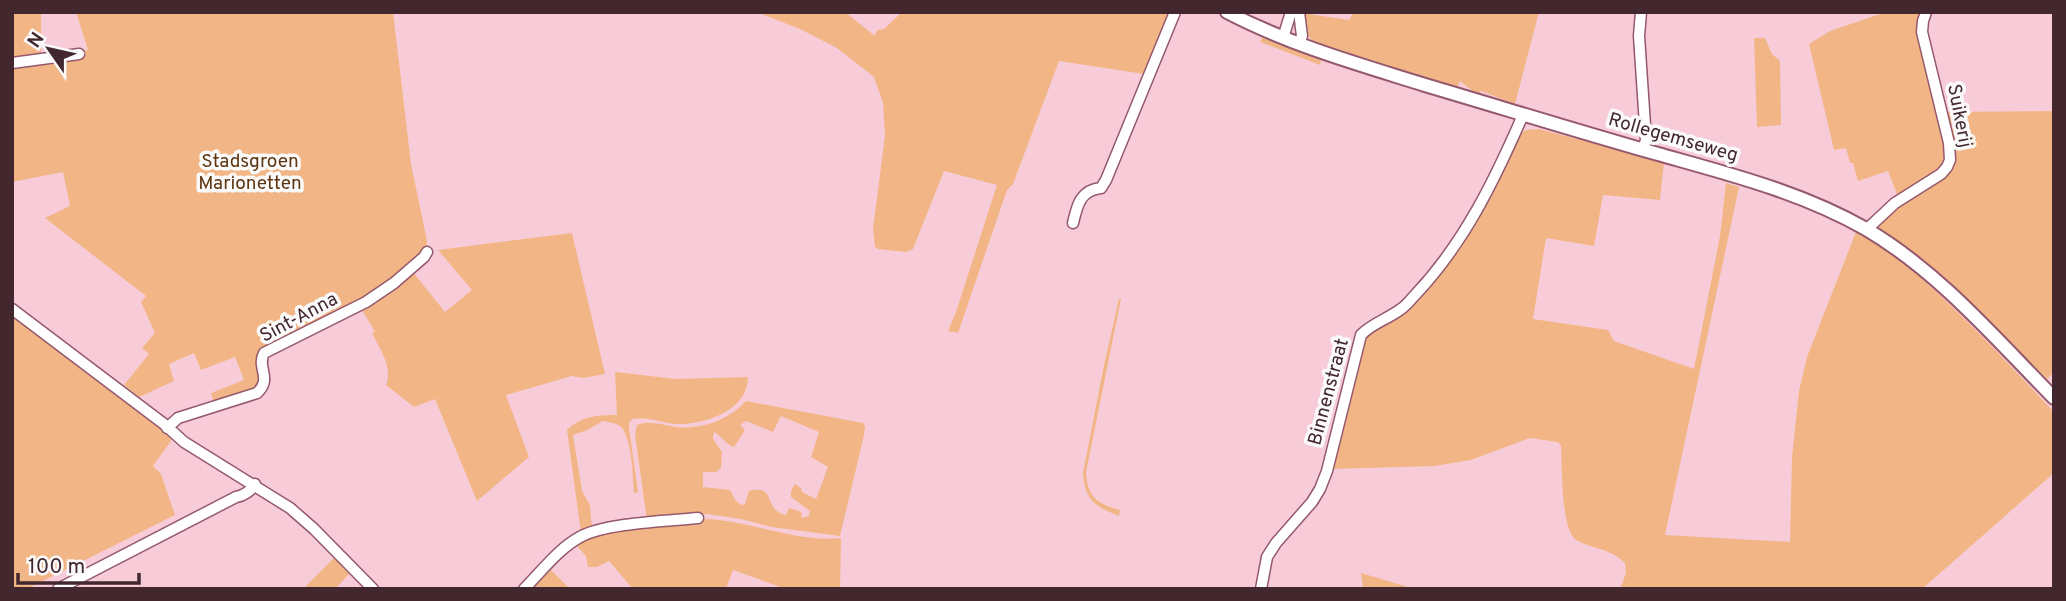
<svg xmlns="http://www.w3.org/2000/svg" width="2066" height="601" viewBox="0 0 2066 601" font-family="Overpass,sans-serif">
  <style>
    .green { fill: #f2b686; fill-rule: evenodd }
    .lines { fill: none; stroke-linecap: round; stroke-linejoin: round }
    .minor-casing { stroke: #95586c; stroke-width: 13 }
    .tertiary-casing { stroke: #95586c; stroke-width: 16 }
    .minor { stroke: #fff; stroke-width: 10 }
    .tertiary { stroke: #fff; stroke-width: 12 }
    .labels { text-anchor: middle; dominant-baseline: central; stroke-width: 7; stroke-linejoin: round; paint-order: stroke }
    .street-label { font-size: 19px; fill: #42272f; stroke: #fafafa }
    .park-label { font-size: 19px; fill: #5e350f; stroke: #fafafa }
  </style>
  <rect width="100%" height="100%" fill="#f7ccd8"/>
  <g class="green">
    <polygon points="12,12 41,12 41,56 88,50 76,12 393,12 411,164 427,241 426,250 423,255 366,299 267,347 258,387 249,392 214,403 211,393 244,380 235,357 201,370 194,353 169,364 174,381 139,397 124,385 149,354 142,348 155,333 141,302 146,296 45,218 70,206 63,172 12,182"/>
    <polygon points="756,12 845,12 875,36 877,30 884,29 902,12 1170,12 1144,74 1059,61 1013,184 1007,190 958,333 948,331 956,312 997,185 944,171 913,249 906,252 878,249 875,247 873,229 885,135 883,103 874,77 837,48 800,29"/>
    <polygon points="1354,12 1539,12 1515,104 1481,91 1478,95 1460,81 1457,88 1313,42 1307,33 1302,13 1349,20"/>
    <path d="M1886,12H1923L1948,152C1947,174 1915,186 1898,197L1888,171L1858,181L1853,163H1850L1846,148L1834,150L1809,44L1830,31Z"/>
    <polygon points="1263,36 1321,60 1320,65 1260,42"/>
    <polygon points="1754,38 1765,38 1772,54 1780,61 1781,125 1757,127"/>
    <polygon points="2054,111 2054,372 2047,379 1940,274 1907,248 1877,229 1877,223 1883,215 1946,173 1944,112"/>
    <path d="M1539,129L1664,162L1660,200L1603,195L1594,246L1546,238L1533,319L1608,330L1614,341L1694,369L1720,236L1726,183L1739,187L1665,535L1790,542L1792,457L1799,391L1807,357L1856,232C1890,248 1918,274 1945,300C1983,336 2018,374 2054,412V473L1922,589H1620L1626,573L1625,563C1607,546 1589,549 1575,539C1561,528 1562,464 1561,446L1558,442L1530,438L1471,460L1435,466L1330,469L1362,339L1427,285L1520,134L1526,130Z"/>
    <path d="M572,233L605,374L583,378L572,376L506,395L529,457L477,501L435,399L414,407L386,385C393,367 380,350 372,333L375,332L361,308L412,271L445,312L472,290L438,250Z"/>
    <path d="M1119,299H1121L1086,472C1087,497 1098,504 1120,510L1119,516C1095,506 1085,501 1083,473L1104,365Z"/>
    <polygon points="12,315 173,438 153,466 161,474 175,515 27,589 12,589"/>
    <path d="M615,372L676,379L748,377C748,411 704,425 676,424C662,423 646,416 632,419L629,423V428L638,492L634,493C633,478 632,435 620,426C615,423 609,422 603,421L587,430L573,435L582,491L590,505L592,529L581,533L567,430C582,416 597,415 617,415Z"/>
    <path d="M746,401L863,423L865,427L864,435L840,536L772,527L741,519L707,514L647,521L635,434L637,425C649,420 663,425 675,427C701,430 729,420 746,401ZM781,416L819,432L811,457L828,467L816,499L802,492L801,488L795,484L791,491V497L810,511L809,516L802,518L801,512L789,508L786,515C762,510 778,484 749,491L745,504L742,505L736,501L730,490L703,487V472H716L721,468L722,452L713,439V435L715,432L728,444L734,447L745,430L740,425L746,421L773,432Z"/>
    <path d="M707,519C751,521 798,543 841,538L840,589H786L733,570L726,589H633L609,561L597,567H588L586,556L575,544C602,526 673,523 707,519Z"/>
    <polygon points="334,558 349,574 335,589 303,589"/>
    <polygon points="548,567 570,589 537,589 532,584"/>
    <polygon points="1361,573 1415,589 1363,589"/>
  </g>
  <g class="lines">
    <g class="minor-casing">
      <g id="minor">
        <polyline points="1641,12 1639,36 1646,140 1643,150"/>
        <polyline points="1283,38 1291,12"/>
        <polyline points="1299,44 1302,36 1299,12"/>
        <polyline points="12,63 79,54"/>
        <path d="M1073,223C1077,206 1080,190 1101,188L1106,180L1175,12"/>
        <polyline points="1866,230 1895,203 1941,174 1947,167 1950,160 1949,143 1922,32 1923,21 1926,12"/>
        <polyline points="12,309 164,424 184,442 290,508 314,529 373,589"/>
        <path d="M167,428L178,418L257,393C273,378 256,368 264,353L366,302L394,283L424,257L427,252"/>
        <path d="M58,589L236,497C243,496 251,491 255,484"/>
        <path d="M524,589C542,571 558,549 580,537C605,523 668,521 698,518"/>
        <path d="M1261,589L1267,557L1276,543L1312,502L1320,489L1327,471L1361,335C1372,323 1388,319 1401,309C1407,305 1411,299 1416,294C1465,242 1495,179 1523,115"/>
      </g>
    </g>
    <g class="tertiary-casing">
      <path id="tertiary" d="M1227,12C1290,45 1358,64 1425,85C1503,108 1580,132 1658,154C1729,174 1801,192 1866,229C1939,272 1995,338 2054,398"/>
    </g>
    <use href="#minor" class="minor"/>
    <use href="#tertiary" class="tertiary"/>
  </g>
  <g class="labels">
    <g class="street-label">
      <text transform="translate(1959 116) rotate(79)">Suikerij</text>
      <text transform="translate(1673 138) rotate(16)">Rollegemseweg</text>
      <text transform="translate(299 318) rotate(-28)">Sint-Anna</text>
      <text transform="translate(1329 392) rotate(-75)">Binnenstraat</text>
    </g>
    <g class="park-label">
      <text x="250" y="162">Stadsgroen<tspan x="250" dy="22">Marionetten</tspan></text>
    </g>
  </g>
  <rect width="2066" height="601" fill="none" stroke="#42272f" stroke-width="28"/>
  <g transform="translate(49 49) rotate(304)" stroke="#fafafa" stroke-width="5" paint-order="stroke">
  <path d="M0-5L12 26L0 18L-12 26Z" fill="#42272f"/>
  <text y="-10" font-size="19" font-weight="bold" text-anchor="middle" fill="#42272f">N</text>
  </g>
  <path d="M18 573v10h121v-10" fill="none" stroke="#42272f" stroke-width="3.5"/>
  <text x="28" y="573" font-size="21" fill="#42272f" stroke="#fafafa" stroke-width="5" paint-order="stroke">100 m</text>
</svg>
